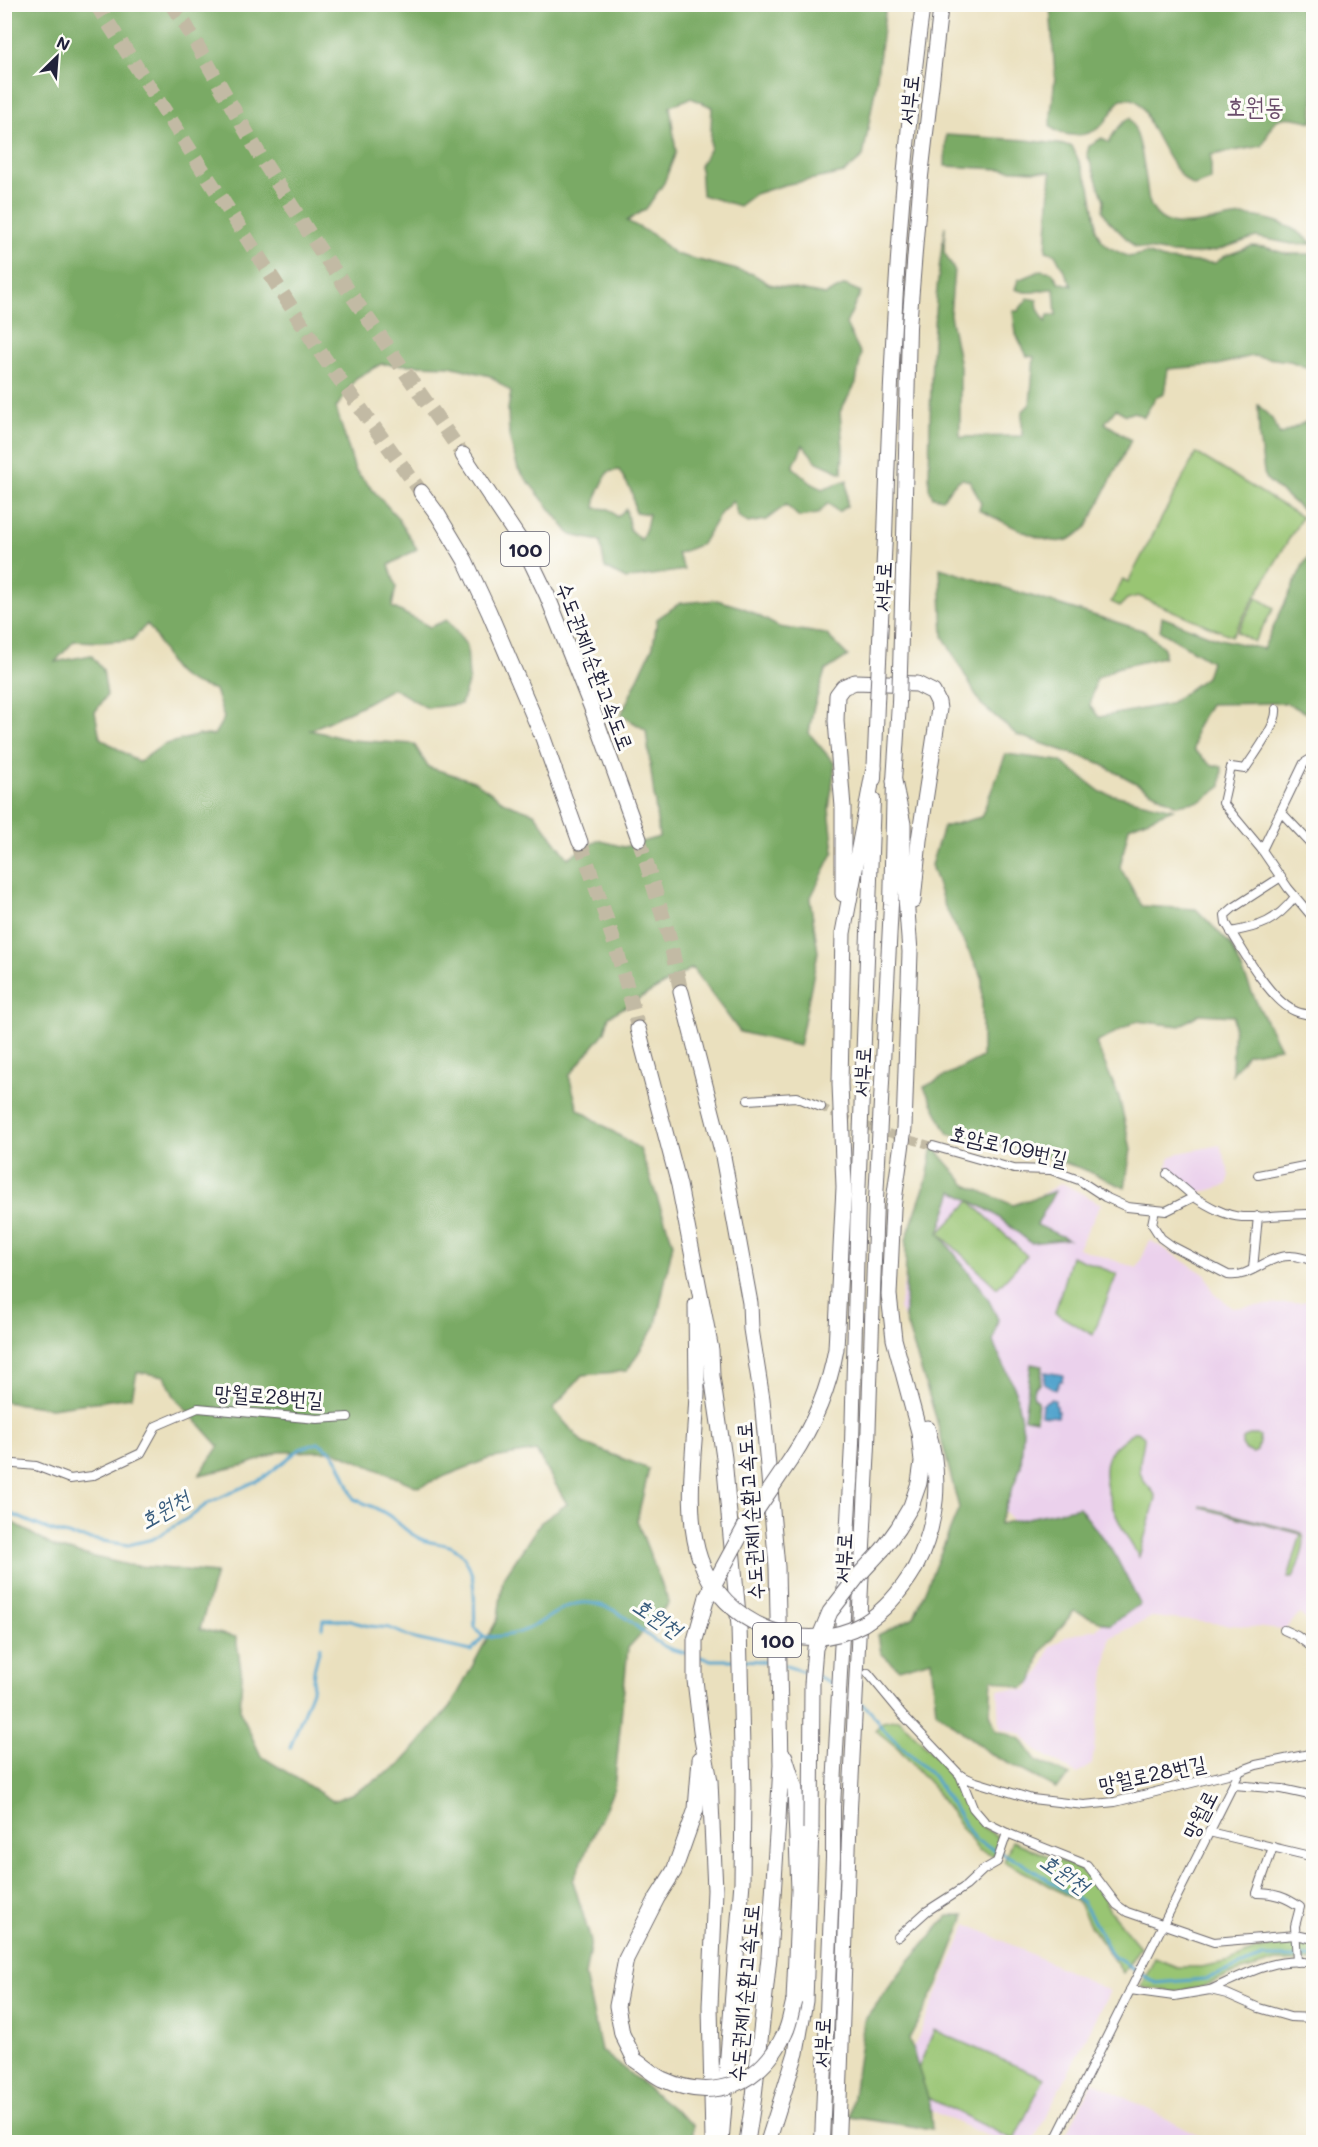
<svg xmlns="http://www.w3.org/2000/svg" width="1318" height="2147" viewBox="0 0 1318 2147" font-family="Mali,'Poor Story',sans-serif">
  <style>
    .built { fill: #ebd1ec }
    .green { fill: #99c573; stroke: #5e7457; stroke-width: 1.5 }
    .forest { fill: #7aaa65; stroke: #4e6650; stroke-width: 1.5; fill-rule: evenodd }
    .water { fill: #53a4cd; stroke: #3a6384; stroke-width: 1.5 }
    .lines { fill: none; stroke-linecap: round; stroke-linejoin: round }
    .stream { stroke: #53a4cd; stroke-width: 3 }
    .minor-tunnel { stroke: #c2baa4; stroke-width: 8; stroke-dasharray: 8 4; stroke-linecap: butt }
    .motorway-tunnel { stroke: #c2baa4; stroke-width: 15; stroke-dasharray: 15 8; stroke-linecap: butt }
    .minor-casing { stroke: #686469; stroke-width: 10 }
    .trunk-casing { stroke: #686469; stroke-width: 16 }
    .motorway-casing { stroke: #686469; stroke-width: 17 }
    .minor { stroke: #fff; stroke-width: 8 }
    .trunk { stroke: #fff; stroke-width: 14 }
    .motorway { stroke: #fff; stroke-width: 15 }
    .trunk-bridge-casing { stroke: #686469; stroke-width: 16; stroke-linecap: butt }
    .motorway-bridge-casing { stroke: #686469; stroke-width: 17; stroke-linecap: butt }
    .trunk-bridge { stroke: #fff; stroke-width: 14 }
    .motorway-bridge { stroke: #fff; stroke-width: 15 }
    .labels { text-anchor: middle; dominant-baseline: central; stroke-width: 6; stroke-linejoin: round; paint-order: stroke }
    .shield { fill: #fdfcf7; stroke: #646373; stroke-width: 1.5 }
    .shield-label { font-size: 20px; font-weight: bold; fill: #22223b }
    .street-label { font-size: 21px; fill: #22223b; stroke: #fdfcf7 }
    .water-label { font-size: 22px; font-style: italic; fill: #385c7d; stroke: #fdfcf7 }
    .quarter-label { font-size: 24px; fill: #6a4d6a; stroke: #fdfcf7 }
  </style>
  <rect width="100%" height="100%" fill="#fdfcf7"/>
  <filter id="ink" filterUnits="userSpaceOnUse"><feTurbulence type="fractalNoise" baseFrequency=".0167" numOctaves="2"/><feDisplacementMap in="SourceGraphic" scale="12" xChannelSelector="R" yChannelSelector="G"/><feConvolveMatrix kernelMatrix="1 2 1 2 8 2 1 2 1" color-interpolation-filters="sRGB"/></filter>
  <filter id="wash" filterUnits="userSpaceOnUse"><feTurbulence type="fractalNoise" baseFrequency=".008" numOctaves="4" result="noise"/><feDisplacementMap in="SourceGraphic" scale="24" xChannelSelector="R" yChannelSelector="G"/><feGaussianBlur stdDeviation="1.35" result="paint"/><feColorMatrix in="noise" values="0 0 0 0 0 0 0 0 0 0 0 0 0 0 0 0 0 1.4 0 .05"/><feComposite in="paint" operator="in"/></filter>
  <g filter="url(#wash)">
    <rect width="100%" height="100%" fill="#eae0be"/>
    <g class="built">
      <polygon points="1220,1145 1230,1175 1227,1185 1200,1193 1193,1191 1172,1175 1167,1166 1170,1158 1179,1153"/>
      <polygon points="1062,1183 1101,1204 1078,1248 1137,1268 1150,1240 1206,1275 1213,1292 1232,1308 1302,1302 1313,1299 1313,1626 1300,1614 1284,1630 1152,1617 1110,1638 1092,1764 1077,1774 1035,1749 1022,1734 1000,1728 998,1689 1026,1690 1041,1670 1050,1647 1067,1636 1096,1629 1128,1597 1088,1518 1016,1525 988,1491 932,1369 899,1309 907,1266 955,1184 1015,1209"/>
      <polygon points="967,1924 1110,1991 1033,2142 1001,2142 893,2094"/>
      <polygon points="1093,2081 1211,2142 1062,2142"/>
    </g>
    <g class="green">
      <polygon points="1196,453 1302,517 1232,636 1138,596 1127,599 1120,606 1111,602 1123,579 1128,582"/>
      <polygon points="1257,597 1274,608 1254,642 1237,632"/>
      <polygon points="970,1201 1027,1256 997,1288 939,1233"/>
      <polygon points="1071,1256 1117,1274 1093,1335 1055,1313"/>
      <path d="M1133,1432H1138L1144,1437C1144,1450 1136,1465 1142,1477C1145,1486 1154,1489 1156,1498L1139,1557C1124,1533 1094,1483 1109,1454C1115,1445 1125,1439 1133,1432Z"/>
      <path d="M1249,1435H1257L1260,1437L1257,1451L1253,1453C1246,1451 1239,1446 1243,1439Z"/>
      <path d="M1201,1506L1302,1533C1308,1545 1297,1566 1293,1578H1288L1301,1534L1201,1508Z"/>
      <polygon points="899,1719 939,1760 982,1827 1000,1838 994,1856 978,1850 932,1786 898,1748 875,1730 883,1722"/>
      <polygon points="1012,1841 1081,1870 1099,1889 1110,1911 1140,1947 1123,1973 1090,1926 1079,1903 1040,1880 1004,1862"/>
      <polygon points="1303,1941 1313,1945 1313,1961 1276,1961 1232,1974 1202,1987 1174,1992 1141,1987 1155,1958 1177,1967 1201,1967 1231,1961 1256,1950"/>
      <polygon points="934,2030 1044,2078 1014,2140 910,2089"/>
    </g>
    <g class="forest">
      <path d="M5,5H886L876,84L863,157L844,173L784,185L755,194L739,206L702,195L700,166L710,148L712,107L691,98L670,106L676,152L664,183L646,209L627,221L652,234L675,254L753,274L769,284L825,295L845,285L861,292L846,324L861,354L856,383L840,412L843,449L842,473L817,462L803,445L793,467L811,483L822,489L847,480V506L838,512L828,503L818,514L799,517L786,505L766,520L748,523L738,516L733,501L720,514L702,544L677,554L685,570L626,579L605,568L600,541L571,535L518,469L509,436L508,409L511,392L490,376L450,366L381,364L356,378L336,408L355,470L397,517L417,549L389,565L396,587L392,607L430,627L447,620L467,646L469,680L461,704L427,708L393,688L361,706L310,730L351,740L414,744L428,767L474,781L506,803L534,813L568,858L598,840L624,847L659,837L646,730L621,715L653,646L657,619L680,603L717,600L744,608L779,627L826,634L848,656L825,671L813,710L809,733L835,764L829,809L834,851L810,899L818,952L799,1046L740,1032L692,968L609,1016L605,1032L569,1076L578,1109L640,1149L673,1243L656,1325L627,1371L582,1375L553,1409L583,1443L649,1469L637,1521L669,1603L628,1648L614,1789L573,1881L591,1941L585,1976L601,2050L693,2125V2142H5V1518L56,1548L128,1565L216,1573L200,1629L236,1637L242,1676L240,1711L261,1756L333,1801L356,1792L399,1766L451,1706L498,1618L503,1579L540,1523L567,1504L536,1451L488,1459L418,1487L334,1451L279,1452L246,1465L199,1475L219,1446L174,1396L165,1376L137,1372L132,1397L51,1408L5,1402ZM619,470L632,492L635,512L649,514L646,528L641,540L630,530L626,509L617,517L609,509L595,508L597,495L608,472ZM147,624C161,640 165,666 184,678C192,684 205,687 215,690L224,718L214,735H199L163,745L139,762L100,738L95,712L107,695L103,670L91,655L55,662L74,641L102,642L132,640Z"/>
      <path d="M1050,5H1300L1304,26L1309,32L1313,33V122C1302,120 1281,112 1273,124C1268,131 1267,139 1262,146L1211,155V180L1194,186C1178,179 1158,140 1150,124C1147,117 1145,109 1139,103C1134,98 1127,98 1121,99C1113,107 1109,120 1100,127C1088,137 1062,139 1050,126L1055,76Z"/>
      <path d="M1130,118C1140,137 1143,159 1146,180C1148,191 1147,202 1154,211C1173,239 1220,215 1246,216C1271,217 1296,227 1313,244H1292L1256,237L1215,251L1195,254L1170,253L1135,247L1108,220L1103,211L1104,200L1087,154L1089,146L1102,138L1109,143C1112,134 1122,122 1130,118Z"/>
      <path d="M946,135L1026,140L1072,146L1090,186L1096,221V230L1101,239L1108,247L1129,257L1146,253L1167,260L1215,263L1225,256L1252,246L1265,247L1287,254H1313V370L1290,361L1252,356L1218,365L1168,369L1164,394L1155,398L1144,417L1134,412L1126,415L1116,409L1105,423L1131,440L1087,527C1079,533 1072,540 1063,541C1042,545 999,519 979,510L981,503L970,481L962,479C950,484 951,492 942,499L933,497L929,488C930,401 931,312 945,226L944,252L954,270L950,315L960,366V437L1022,436V412L1030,404L1034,357L1027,356L1016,334L1013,311H1018L1028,298L1037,300L1038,309L1046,322L1048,315H1056L1054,289C1037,288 1035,297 1015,289L1018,280C1025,276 1033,276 1040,270L1052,272L1059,282L1072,286L1055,254L1046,251L1051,172L945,166Z"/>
      <polygon points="1258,405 1272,419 1280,435 1307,421 1313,434 1313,519 1265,478 1259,437"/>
      <polygon points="1313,551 1313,716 1286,703 1210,704 1196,728 1194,750 1210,764 1222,767 1221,787 1201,801 1176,805 1097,762 1017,735 981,704 943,636 940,568 1145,631 1164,648 1164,657 1116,668 1096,679 1090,706 1099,717 1169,704 1206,677 1211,661 1160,631 1162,617 1216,638 1263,649 1304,563"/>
      <polygon points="1006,754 1060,761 1101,792 1173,809 1129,827 1120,867 1142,906 1196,909 1231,945 1256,1001 1280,1048 1247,1054 1232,1074 1234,1016 1199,1014 1180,1026 1136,1021 1096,1043 1119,1097 1131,1149 1125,1188 1083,1169 1019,1148 948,1134 924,1087 982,1057 982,977 945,907 931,865 943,827 981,817"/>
      <polygon points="933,1146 966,1185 1013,1205 1055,1191 1037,1225 1068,1239 1031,1243 993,1213 953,1191 939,1233 987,1297 998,1319 993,1342 1015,1389 1023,1430 1021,1466 999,1524 1079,1507 1114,1553 1140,1604 1110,1625 1074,1611 1040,1654 1033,1681 1022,1688 992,1679 990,1713 996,1730 1021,1739 1036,1760 1070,1776 1056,1788 992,1755 936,1711 931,1660 899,1669 881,1653 878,1635 914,1617 959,1508 936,1418 905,1319 906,1240 927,1179"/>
      <path d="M1031,1364L1043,1366L1040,1384L1035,1387C1031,1393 1033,1398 1038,1401L1036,1420L1024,1418Z"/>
      <polygon points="948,1916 965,1916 939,1982 909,2039 930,2104 932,2129 850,2117 864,2021 908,1962"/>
    </g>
    <g class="water">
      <polygon points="1045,1372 1063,1375 1062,1381 1060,1381 1056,1390 1044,1383"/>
      <polygon points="1050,1399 1055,1400 1055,1405 1057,1406 1057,1411 1059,1411 1058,1417 1041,1415 1042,1404"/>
    </g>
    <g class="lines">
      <g class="stream">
        <path d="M4,1511L49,1530L71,1536L128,1545L153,1539L193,1515L208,1503L263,1478L300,1449L318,1443C342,1453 344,1478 354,1499C367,1504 380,1509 391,1517C400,1524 407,1532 417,1537C428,1544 440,1542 452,1547C480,1562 473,1601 475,1627L483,1637C498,1637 513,1636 528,1629C548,1620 566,1600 590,1603C626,1607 638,1635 668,1648C675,1651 683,1652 690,1654"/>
        <polyline points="322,1628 323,1620 346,1620 369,1626 390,1628 415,1639 471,1651 483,1637"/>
        <polyline points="700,1657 711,1660 735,1660"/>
        <polyline points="744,1660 773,1662"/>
        <polyline points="783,1665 808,1673"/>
        <polyline points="817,1676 835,1685"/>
        <polyline points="860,1703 870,1710 881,1727 933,1776 975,1840 1020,1862 1083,1902 1113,1956 1156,1983 1206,1979 1263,1957 1314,1957"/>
        <polyline points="290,1748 312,1690 314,1670 320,1647"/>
      </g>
    </g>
  </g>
  <g filter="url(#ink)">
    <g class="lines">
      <path class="minor-tunnel" d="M821,1107C856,1125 895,1135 933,1146"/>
      <g class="motorway-tunnel">
        <polyline points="96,4 322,355 421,492"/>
        <polyline points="171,4 185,24 263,161 318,247 463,455"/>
        <polyline points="639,839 669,936 681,992"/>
        <path d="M580,842C602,904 623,965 638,1029"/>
      </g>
      <g class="minor-casing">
        <g id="minor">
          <polyline points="1314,757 1304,763 1262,850 1288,888 1314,919"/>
          <polyline points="1281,812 1314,847"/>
          <path d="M1262,850L1223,803L1231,767L1245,769C1254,755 1278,724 1276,709"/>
          <path d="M1281,877L1233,908L1225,915L1226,923C1240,946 1270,1001 1295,1011C1301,1014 1308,1014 1314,1016"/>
          <path d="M1231,932C1262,926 1275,922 1295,897"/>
          <polyline points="748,1100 796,1097 821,1107"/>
          <path d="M933,1146L1014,1169L1051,1170L1079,1180L1105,1197L1127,1207L1166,1211L1194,1197C1207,1205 1225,1216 1242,1217C1266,1218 1289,1213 1314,1214"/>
          <polyline points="1167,1174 1194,1197"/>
          <polyline points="1258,1175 1314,1164"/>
          <path d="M1155,1210L1152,1224L1161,1238L1172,1246L1228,1275C1248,1278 1262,1261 1281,1257C1292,1254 1303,1258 1314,1261"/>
          <polyline points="1253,1269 1258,1216"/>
          <polyline points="4,1463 36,1466 70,1479 92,1476 141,1453 156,1426 198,1408 317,1419 348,1417"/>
          <polyline points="1284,1630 1297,1636 1314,1649"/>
          <polyline points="868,1673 902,1714 960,1775 973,1781 1032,1799 1084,1805 1115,1802 1240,1771 1256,1765 1314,1753"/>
          <polyline points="960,1775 973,1808 985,1822 1007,1833 1087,1865 1117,1905 1127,1912 1214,1942 1296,1935 1314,1939"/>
          <polyline points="1234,1785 1282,1789 1314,1796"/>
          <polyline points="1209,1832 1314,1857"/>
          <path d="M1273,1847L1257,1893C1274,1893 1286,1897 1300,1907L1295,1926L1297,1962"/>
          <polyline points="898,1937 927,1911 966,1886 983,1870 997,1862 1007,1833"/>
          <polyline points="1130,1990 1174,1996 1210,1990 1227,1994 1259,2008 1290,2017 1314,2018"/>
          <path d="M1210,1990C1242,1976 1278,1954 1314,1964"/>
          <polyline points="1054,2142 1240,1771"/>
        </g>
      </g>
      <g class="trunk-casing">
        <g id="trunk">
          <path d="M885,536C891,358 899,181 923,4"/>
          <polyline points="904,537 909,327 921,176 941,4"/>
          <polyline points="874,779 877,703"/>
          <polyline points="822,2142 833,1858 833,1807 852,1444 858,1199 873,799"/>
          <polyline points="838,2142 850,1808 868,1445 876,1200 891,905 894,781 899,703"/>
        </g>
      </g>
      <g class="motorway-casing">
        <g id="motorway">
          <polyline points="463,455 523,545 547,595 591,706 639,839"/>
          <polyline points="421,492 438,515 465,560 489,612 543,738 580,842"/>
          <polyline points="843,894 843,807 836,721 837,695 843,687 855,682 917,684 933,692 938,702 939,709 919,840 913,901"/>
          <polyline points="681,992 722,1151 750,1303 751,1329 762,1399 777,1567 781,1765 778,1819 769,1957 754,2096 747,2142"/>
          <polyline points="638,1029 679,1185 711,1350 712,1376 724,1458 739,1626 743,1791 742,1882 721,2142"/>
          <polyline points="696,1305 697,1391"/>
          <path d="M791,1459C813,1426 829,1389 836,1349L844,1187L840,1084L843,933L874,768"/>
          <polyline points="883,1549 898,1528 911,1506 919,1483 922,1462 919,1432 894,1339 889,1295 893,1208 904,1128 910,952 903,856 903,824 894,781"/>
          <path d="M915,1568C938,1524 942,1475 927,1428"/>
          <polyline points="707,1597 695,1640 695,1680 702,1739 710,1781 715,1890 710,2006 713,2140"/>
          <polyline points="785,1757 795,1789 799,1890 794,2001"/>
          <polyline points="635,2060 622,2034 617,2006 626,1959 657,1898 674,1871 696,1809 700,1759"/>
          <polyline points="768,2142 796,2053 805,2001 811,1829"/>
        </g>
      </g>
      <use href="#minor" class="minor"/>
      <use href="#trunk" class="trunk"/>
      <use href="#motorway" class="motorway"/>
      <g class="trunk-bridge-casing">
        <g id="trunk-bridge">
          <polyline points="877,703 885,536"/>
          <polyline points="899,703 904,537"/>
        </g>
      </g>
      <g class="motorway-bridge-casing">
        <g id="motorway-bridge">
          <path d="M697,1391C696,1443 683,1510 700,1559C722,1624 802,1658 863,1624C886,1610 902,1590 915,1568"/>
          <polyline points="707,1597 745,1527 791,1459"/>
          <polyline points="811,1829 812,1684 815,1648 830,1612 858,1576 883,1549"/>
          <path d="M635,2060C644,2066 652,2074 662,2079C714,2103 761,2084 785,2033C790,2023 791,2011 794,2001"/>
        </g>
      </g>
      <use href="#trunk-bridge" class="trunk-bridge"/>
      <use href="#motorway-bridge" class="motorway-bridge"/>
    </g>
  </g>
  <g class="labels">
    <g class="shield">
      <rect x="501" y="532" width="48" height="34" rx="4.5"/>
      <rect x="753" y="1623" width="48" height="34" rx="4.5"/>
    </g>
    <g class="shield-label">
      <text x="525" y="549">100</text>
      <text x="777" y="1640">100</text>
    </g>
    <g class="street-label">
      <text transform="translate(908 100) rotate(-84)">서부로</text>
      <text transform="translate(882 587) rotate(-88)">서부로</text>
      <text transform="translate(596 666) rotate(69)">수도권제1순환고속도로</text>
      <text transform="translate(861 1072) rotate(-87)">서부로</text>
      <text transform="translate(1009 1145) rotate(13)">호암로109번길</text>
      <text transform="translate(269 1395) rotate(4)">망월로28번길</text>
      <text transform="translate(749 1511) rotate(-94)">수도권제1순환고속도로</text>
      <text transform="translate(842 1558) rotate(-87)">서부로</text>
      <text transform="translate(1152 1773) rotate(-12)">망월로28번길</text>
      <text transform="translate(1199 1814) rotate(-63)">망월로</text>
      <text transform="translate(743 1993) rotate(-85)">수도권제1순환고속도로</text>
      <text transform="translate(821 2043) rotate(-88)">서부로</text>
    </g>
    <g class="water-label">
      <text transform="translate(164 1509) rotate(-30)">호원천</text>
      <text transform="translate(658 1617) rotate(34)">호원천</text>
      <text transform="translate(1065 1873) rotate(35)">호원천</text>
    </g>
    <g class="quarter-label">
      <text x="1255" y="105">호원동</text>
    </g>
  </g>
  <rect width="1318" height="2147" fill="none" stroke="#fdfcf7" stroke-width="24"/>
  <g transform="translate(57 57) rotate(25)" stroke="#fdfcf7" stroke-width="4.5" paint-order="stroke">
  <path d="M0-4.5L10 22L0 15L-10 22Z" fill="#22223b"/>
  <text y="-9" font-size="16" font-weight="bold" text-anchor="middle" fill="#22223b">N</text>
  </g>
</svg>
